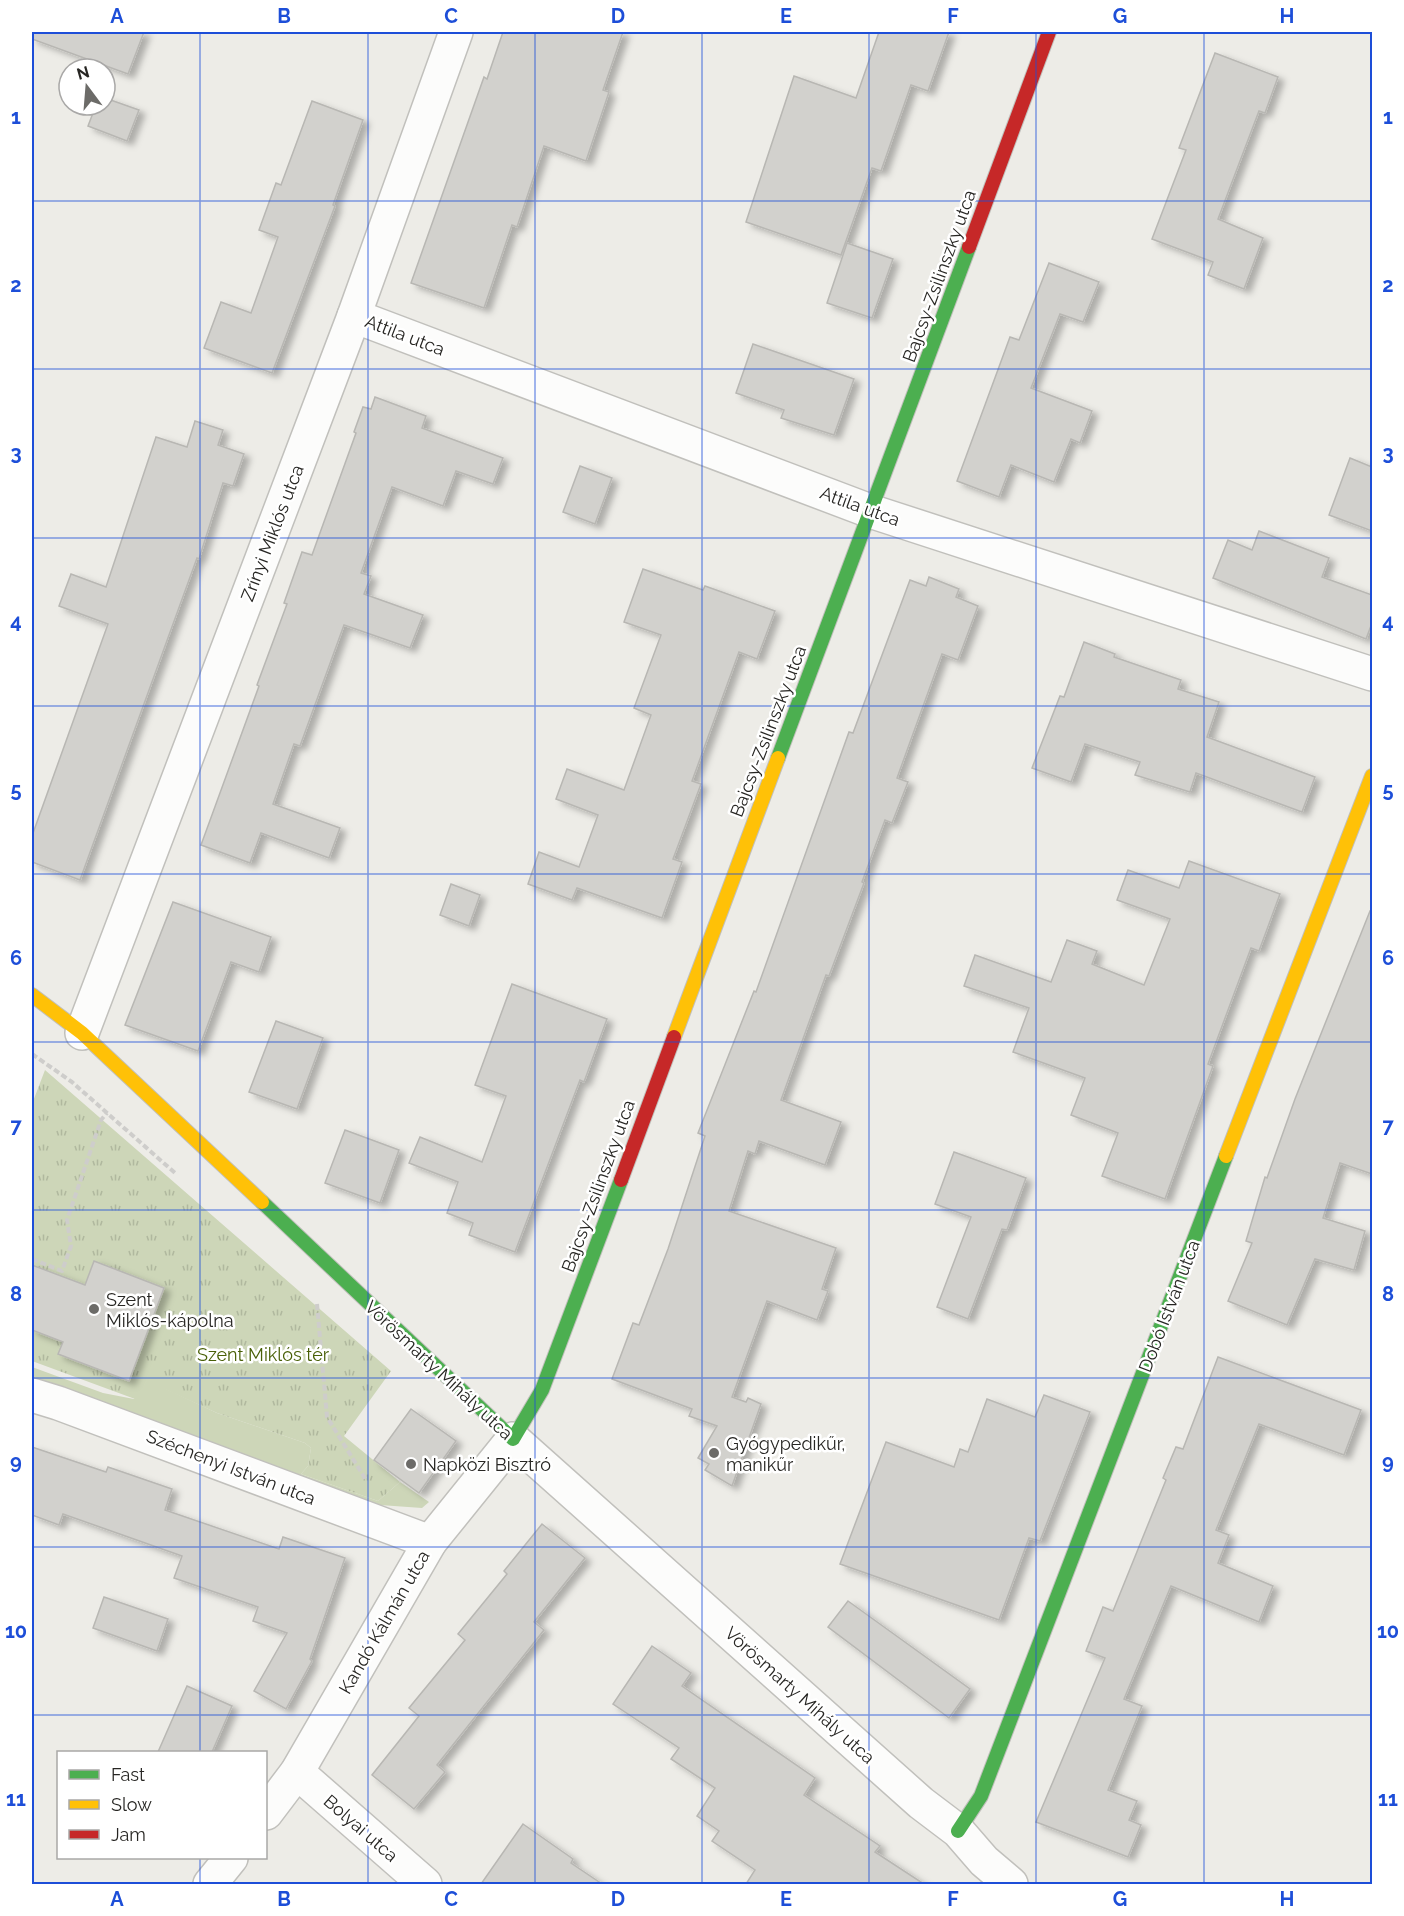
<svg xmlns="http://www.w3.org/2000/svg" width="1404" height="1916" viewBox="0 0 1404 1916" font-family="Raleway,sans-serif">
  <style>
    .green { fill: #cdd6b8 }
    .park { fill: url(#park-tufts) }
    .building { fill: #d2d1cd; stroke: #b8b7b3; stroke-width: 1.5; filter: url(#shadow) }
    .lines { fill: none; stroke-linecap: round; stroke-linejoin: round }
    .street-casing { stroke: #c1c0bc; stroke-width: 36 }
    .fast-casing { stroke: #c1c0bc; stroke-width: 16 }
    .slow-casing { stroke: #c1c0bc; stroke-width: 16 }
    .jam-casing { stroke: #c1c0bc; stroke-width: 16 }
    .path { stroke: #cecdcb; stroke-width: 4; stroke-dasharray: 6 3; stroke-linecap: butt }
    .street { stroke: #fcfcfb; stroke-width: 33 }
    .fast { stroke: #4caf50; stroke-width: 14 }
    .slow { stroke: #ffc107; stroke-width: 14 }
    .jam { stroke: #c62828; stroke-width: 14 }
    .grid { fill: none; stroke: #1d4ed8; stroke-width: 1.5; stroke-opacity: 0.55 }
    .poi-dot { fill: #6c6b68; stroke: #fff; stroke-width: 2 }
    .labels { text-anchor: middle; dominant-baseline: central; stroke-width: 5; stroke-linejoin: round; paint-order: stroke }
    .street-label { font-size: 18px; fill: #272623; stroke: #fff }
    .poi-label { font-size: 18px; fill: #272623; stroke: #fff; text-anchor: start }
    .park-label { font-size: 18px; fill: #496008; stroke: #fff }
    .neatline { fill: none; stroke: #1d4ed8; stroke-width: 2 }
    .grid-label { font-size: 20px; text-anchor: middle; font-weight: bold; fill: #1d4ed8 }
  </style>
  <defs>
    <pattern id="park-tufts" width="24" height="20" patternUnits="userSpaceOnUse" patternTransform="scale(1.5)"><rect width="24" height="20" fill="#cdd6b8"/><path d="M3 7l-1-3M5 7V3M7 7l1-3M15 17l-1-3M17 17v-4M19 17l1-3" fill="none" stroke="#b0b89e"/></pattern>
    <filter id="shadow"><feDropShadow dx="6" dy="4" stdDeviation="3" flood-color="#0004"/></filter>
  </defs>
  <rect width="100%" height="100%" fill="#edece7"/>
  <polygon class="green" points="32,1367 103,1393 134,1399 147,1380 217,1413 305,1443 311,1448 308,1466 301,1474 378,1501 400,1482 429,1502 422,1508 380,1505 344,1492 328,1493 143,1418 32,1376"/>
  <polygon class="park" points="45,1070 391,1371 344,1436 400,1482 378,1501 301,1474 308,1466 311,1448 305,1443 217,1413 147,1381 135,1399 32,1361 32,1104"/>
  <g class="building">
    <polygon points="32,32 144,32 128,74 32,39"/>
    <polygon points="503,32 623,32 603,90 609,92 586,161 544,146 517,227 512,225 484,308 411,283 484,77 487,79"/>
    <polygon points="879,32 949,32 928,91 911,85 881,171 872,168 841,255 746,222 794,76 856,98"/>
    <polygon points="1215,53 1278,77 1265,113 1259,111 1218,219 1263,238 1244,289 1208,275 1213,262 1152,239 1186,150 1179,148"/>
    <polygon points="105,98 139,110 127,141 88,126 96,105 105,105"/>
    <polygon points="312,101 363,120 333,205 335,206 272,373 204,348 221,302 251,313 278,237 259,230 276,183 281,185"/>
    <polygon points="847,243 893,259 872,318 827,303"/>
    <polygon points="1049,263 1099,282 1083,322 1060,314 1031,388 1092,411 1080,443 1071,439 1054,482 1011,465 999,497 957,481 1010,337 1019,340"/>
    <polygon points="753,344 854,379 834,435 781,418 784,410 736,393"/>
    <polygon points="375,397 426,416 422,428 503,458 493,484 456,471 443,506 392,487 361,573 371,576 364,594 423,615 410,648 344,625 300,746 294,744 273,804 340,828 329,858 261,833 250,863 201,845 259,686 257,685 287,604 284,603 302,552 312,555 356,433 354,432 363,407 371,409"/>
    <polygon points="195,421 223,430 218,445 244,454 233,486 223,483 199,559 197,558 80,880 32,862 32,836 108,624 59,606 71,574 106,587 156,437 187,447"/>
    <polygon points="1350,458 1372,467 1372,531 1329,515"/>
    <polygon points="580,466 612,478 595,524 563,512"/>
    <polygon points="1259,531 1329,558 1322,577 1372,595 1372,623 1366,639 1213,578 1228,540 1252,550"/>
    <polygon points="643,569 703,590 705,586 775,611 757,659 739,652 692,781 701,784 673,859 682,862 662,918 577,888 572,900 528,884 539,852 579,867 598,815 556,799 567,769 624,790 651,715 634,708 661,635 624,622"/>
    <polygon points="929,577 959,589 956,597 978,606 958,660 942,654 897,778 908,782 892,823 885,820 862,882 864,883 829,976 826,975 781,1100 841,1122 825,1165 759,1141 755,1154 748,1151 729,1211 836,1248 822,1289 828,1291 817,1320 767,1301 732,1397 746,1402 748,1398 761,1404 732,1486 705,1470 709,1464 698,1458 717,1426 689,1416 692,1409 612,1379 633,1323 639,1325 668,1249 705,1136 698,1133 754,991 756,992 849,732 853,733 910,580 926,586"/>
    <polygon points="1084,642 1115,654 1114,657 1181,680 1178,689 1219,702 1207,737 1315,777 1302,812 1196,773 1190,792 1135,775 1140,762 1085,744 1071,782 1032,768 1060,696 1064,697"/>
    <polygon points="1189,861 1280,894 1259,951 1251,948 1208,1064 1213,1066 1165,1199 1102,1176 1118,1133 1071,1115 1085,1078 1013,1052 1029,1008 964,986 975,955 1051,982 1067,940 1097,951 1092,964 1144,985 1170,919 1117,900 1128,870 1179,888"/>
    <polygon points="451,884 480,895 469,926 440,915"/>
    <polygon points="173,902 271,937 259,972 231,962 198,1051 125,1025"/>
    <polygon points="1370,911 1372,912 1372,1174 1340,1163 1323,1218 1365,1231 1354,1270 1315,1259 1287,1325 1228,1301 1252,1243 1246,1241 1265,1177 1267,1178 1295,1099"/>
    <polygon points="512,984 607,1019 584,1082 580,1080 515,1252 469,1235 473,1223 447,1213 458,1182 409,1163 420,1137 482,1162 506,1096 475,1085"/>
    <polygon points="276,1021 323,1038 297,1109 249,1092"/>
    <polygon points="345,1130 399,1150 380,1203 325,1183"/>
    <polygon points="954,1152 1026,1178 1007,1230 1002,1229 968,1319 937,1307 971,1217 935,1204"/>
    <polygon points="94,1261 164,1288 129,1381 58,1354 63,1342 32,1330 32,1265 85,1285"/>
    <polygon points="1218,1357 1361,1410 1344,1455 1259,1424 1216,1530 1229,1535 1218,1563 1273,1586 1259,1622 1171,1586 1124,1699 1142,1706 1108,1790 1137,1801 1129,1820 1141,1825 1128,1857 1036,1822 1105,1658 1086,1651 1103,1607 1113,1611 1166,1480 1163,1478 1176,1447 1183,1449"/>
    <polygon points="1044,1395 1090,1412 1040,1541 1029,1538 999,1620 840,1564 886,1442 954,1467 960,1449 968,1452 987,1399 1035,1417"/>
    <polygon points="411,1409 456,1441 419,1493 374,1460"/>
    <polygon points="32,1447 106,1472 108,1467 172,1489 165,1510 279,1549 283,1537 345,1558 310,1659 312,1661 286,1709 254,1691 287,1633 253,1621 258,1607 174,1578 182,1556 63,1514 59,1525 32,1515"/>
    <polygon points="542,1524 585,1558 534,1622 544,1630 437,1765 445,1772 414,1809 372,1775 419,1716 409,1708 465,1640 458,1634 507,1574 504,1571"/>
    <polygon points="104,1597 168,1619 157,1651 93,1628"/>
    <polygon points="848,1601 970,1689 949,1718 828,1627"/>
    <polygon points="652,1646 691,1673 682,1686 815,1778 804,1795 880,1846 875,1852 924,1884 746,1884 755,1870 712,1841 719,1831 697,1816 715,1788 671,1759 679,1748 613,1704"/>
    <polygon points="187,1686 232,1706 212,1752 158,1752"/>
    <polygon points="523,1824 573,1859 571,1863 602,1884 481,1884"/>
  </g>
  <g class="lines">
    <g class="street-casing">
      <g id="street">
        <polyline points="354,316 870,511 1372,674"/>
        <polyline points="82,1033 354,316 456,32"/>
        <polyline points="32,1395 58,1403 430,1542"/>
        <polyline points="297,1772 425,1884"/>
        <polyline points="266,1813 297,1772 430,1542 513,1439 921,1803 958,1831 984,1861 1011,1884"/>
        <polyline points="210,1884 231,1858"/>
      </g>
    </g>
    <g class="fast-casing">
      <g id="fast">
        <polyline points="778,758 969,247"/>
        <polyline points="262,1202 513,1439 542,1390 621,1180"/>
        <polyline points="958,1831 981,1796 1226,1156"/>
      </g>
    </g>
    <g class="slow-casing">
      <g id="slow">
        <polyline points="32,995 82,1033 262,1202"/>
        <polyline points="674,1037 778,758"/>
        <polyline points="1226,1156 1372,776"/>
      </g>
    </g>
    <g class="jam-casing">
      <g id="jam">
        <polyline points="969,247 1049,32"/>
        <polyline points="621,1180 674,1037"/>
      </g>
    </g>
    <g class="path">
      <polyline points="32,1054 72,1082 175,1173"/>
      <polyline points="32,1259 62,1271 71,1246 67,1220 101,1120 107,1113"/>
      <polyline points="317,1304 327,1417 366,1480"/>
    </g>
    <use href="#street" class="street"/>
    <use href="#fast" class="fast"/>
    <use href="#slow" class="slow"/>
    <use href="#jam" class="jam"/>
  </g>
  <path class="grid" d="M200,32V1752M368,32V1884M535,32V1884M702,32V1884M869,32V1884M1036,32V1884M1204,32V1884M32,201H1372M32,369H1372M32,538H1372M32,706H1372M32,874H1372M32,1042H1372M32,1210H1372M32,1378H1372M32,1547H1372M32,1715H1372M200,1858V1884"/>
  <g class="poi-dot">
    <circle cx="94" cy="1309" r="6"/>
    <circle cx="714" cy="1453" r="6"/>
    <circle cx="411" cy="1464" r="6"/>
  </g>
  <g class="labels">
    <g class="street-label">
      <text transform="translate(939 276) rotate(-70)">Bajcsy-Zsilinszky utca</text>
      <text transform="translate(405 335) rotate(21)">Attila utca</text>
      <text transform="translate(860 506) rotate(20)">Attila utca</text>
      <text transform="translate(272 533) rotate(-69)">Zrínyi Miklós utca</text>
      <text transform="translate(768 731) rotate(-69)">Bajcsy-Zsilinszky utca</text>
      <text transform="translate(598 1186) rotate(-70)">Bajcsy-Zsilinszky utca</text>
      <text transform="translate(1169 1306) rotate(-69)">Dobó István utca</text>
      <text transform="translate(439 1370) rotate(43)">Vörösmarty Mihály utca</text>
      <text transform="translate(231 1467) rotate(21)">Széchenyi István utca</text>
      <text transform="translate(384 1622) rotate(-60)">Kandó Kálmán utca</text>
      <text transform="translate(800 1695) rotate(42)">Vörösmarty Mihály utca</text>
      <text transform="translate(361 1828) rotate(41)">Bolyai utca</text>
    </g>
    <g class="poi-label">
      <text x="106" y="1299">Szent<tspan x="106" dy="21">Miklós-kápolna</tspan></text>
      <text x="726" y="1443">Gyógypedikűr,<tspan x="726" dy="21">manikűr</tspan></text>
      <text x="423" y="1464">Napközi Bisztró</text>
    </g>
    <g class="park-label">
      <text x="263" y="1354">Szent Miklós tér</text>
    </g>
  </g>
  <rect width="1404" height="1916" fill="none" stroke="#ffffff" stroke-width="66"/>
  <rect x="57" y="1751" width="210" height="108" fill="#ffffff" stroke="#a9a8a7" stroke-width="1.5"/>
  <rect x="69" y="1770" width="30" height="9" fill="#4caf50" stroke="#a9a8a7" stroke-width="1.5"/>
  <text x="111" y="1781" font-size="18" fill="#272623">Fast</text>
  <rect x="69" y="1800" width="30" height="9" fill="#ffc107" stroke="#a9a8a7" stroke-width="1.5"/>
  <text x="111" y="1811" font-size="18" fill="#272623">Slow</text>
  <rect x="69" y="1830" width="30" height="9" fill="#c62828" stroke="#a9a8a7" stroke-width="1.5"/>
  <text x="111" y="1841" font-size="18" fill="#272623">Jam</text>
  <g transform="translate(87 87) rotate(344)"><circle r="28" fill="#ffffff" stroke="#a9a8a7" stroke-width="1.5"/>
  <path d="M0-4.5L10 22L0 15L-10 22Z" fill="#6c6b68"/>
  <text y="-9" font-size="16" font-weight="bold" text-anchor="middle" fill="#272623">N</text>
  </g>
  <rect x="33" y="33" width="1338" height="1850" class="neatline"/>
  <g class="grid-label">
    <text x="117" y="23">A</text>
    <text x="284" y="23">B</text>
    <text x="451" y="23">C</text>
    <text x="618" y="23">D</text>
    <text x="786" y="23">E</text>
    <text x="953" y="23">F</text>
    <text x="1120" y="23">G</text>
    <text x="1287" y="23">H</text>
    <text x="16" y="124">1</text>
    <text x="1388" y="124">1</text>
    <text x="16" y="292">2</text>
    <text x="1388" y="292">2</text>
    <text x="16" y="460">3</text>
    <text x="1388" y="460">3</text>
    <text x="16" y="628">4</text>
    <text x="1388" y="628">4</text>
    <text x="16" y="797">5</text>
    <text x="1388" y="797">5</text>
    <text x="16" y="965">6</text>
    <text x="1388" y="965">6</text>
    <text x="16" y="1133">7</text>
    <text x="1388" y="1133">7</text>
    <text x="16" y="1301">8</text>
    <text x="1388" y="1301">8</text>
    <text x="16" y="1469">9</text>
    <text x="1388" y="1469">9</text>
    <text x="16" y="1638">10</text>
    <text x="1388" y="1638">10</text>
    <text x="16" y="1806">11</text>
    <text x="1388" y="1806">11</text>
    <text x="117" y="1906">A</text>
    <text x="284" y="1906">B</text>
    <text x="451" y="1906">C</text>
    <text x="618" y="1906">D</text>
    <text x="786" y="1906">E</text>
    <text x="953" y="1906">F</text>
    <text x="1120" y="1906">G</text>
    <text x="1287" y="1906">H</text>
  </g>
</svg>
